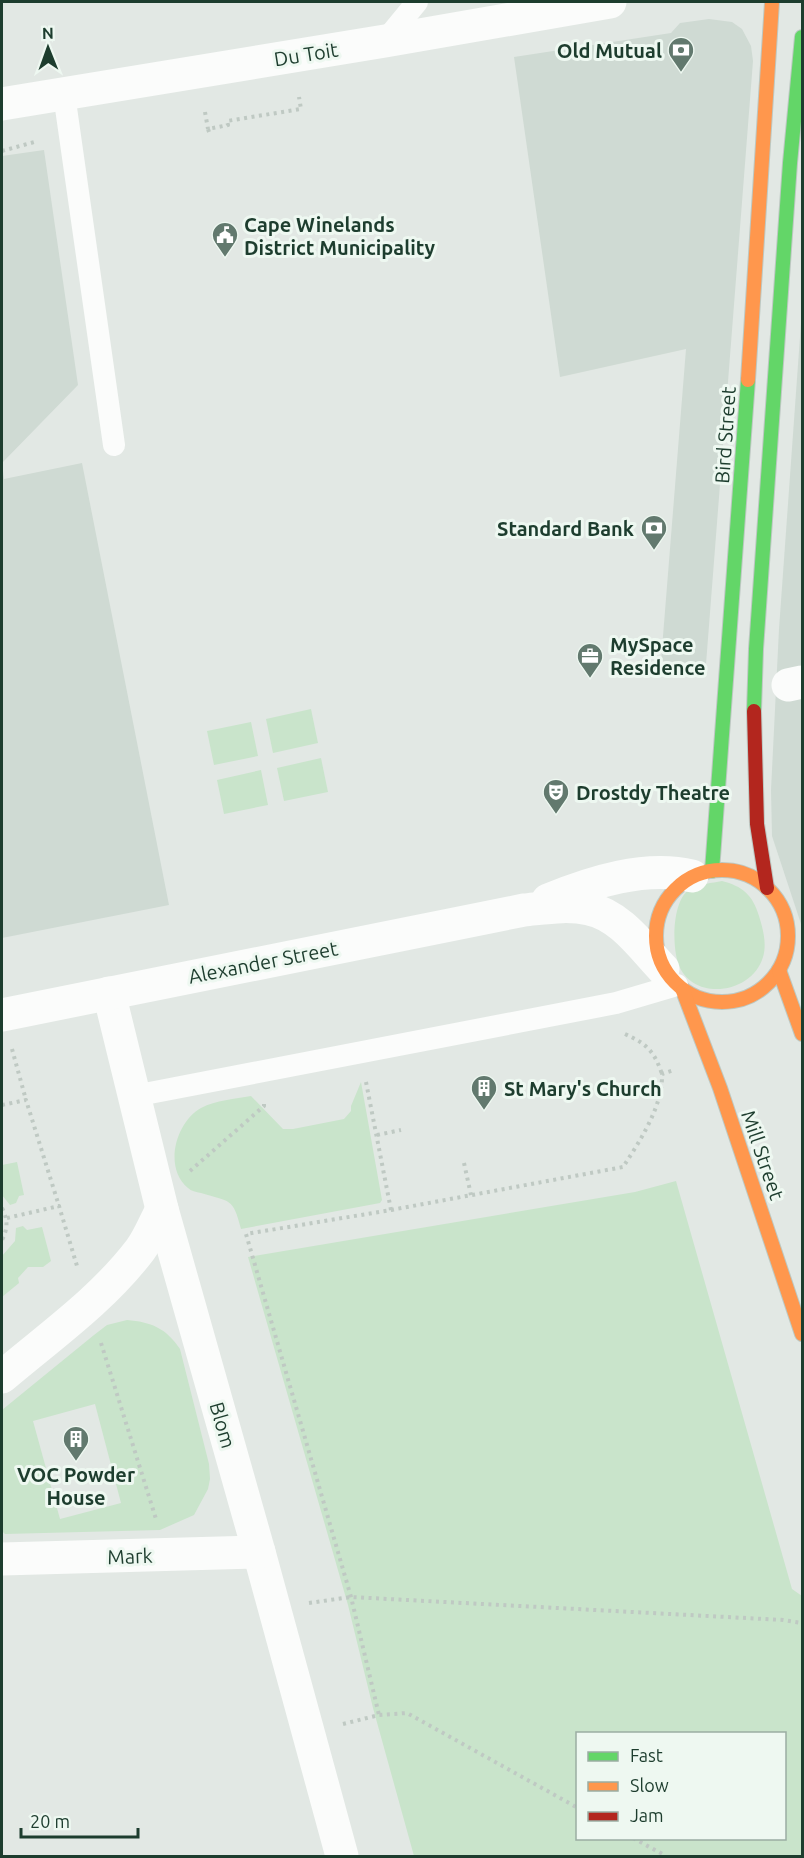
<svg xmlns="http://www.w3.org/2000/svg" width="804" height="1858" viewBox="0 0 804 1858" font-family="Ubuntu,sans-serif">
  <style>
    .built { fill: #cfdad3 }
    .green { fill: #c9e4cb; fill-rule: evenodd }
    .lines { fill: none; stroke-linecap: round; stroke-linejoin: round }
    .fast-casing { stroke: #bdc8c2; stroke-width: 16 }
    .slow-casing { stroke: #bdc8c2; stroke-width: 16 }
    .jam-casing { stroke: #bdc8c2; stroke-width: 16 }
    .path { stroke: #bfc9c3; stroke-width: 4; stroke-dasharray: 3 4.5; stroke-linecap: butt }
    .lane { stroke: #fbfcfb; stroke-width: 22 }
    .street { stroke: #fbfcfb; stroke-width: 33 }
    .fast { stroke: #63d668; stroke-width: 14 }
    .slow { stroke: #ff974d; stroke-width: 14 }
    .jam { stroke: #b3261e; stroke-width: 14 }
    .labels { text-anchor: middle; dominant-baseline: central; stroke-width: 6; stroke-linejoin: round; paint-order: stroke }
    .poi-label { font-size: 20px; font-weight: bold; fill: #1d3d2e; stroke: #eef8f1; text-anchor: start }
    .street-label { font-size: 20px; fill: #1d3d2e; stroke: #eef8f1 }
  </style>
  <rect width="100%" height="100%" fill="#e2e8e4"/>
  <g class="built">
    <polygon points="709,19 732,22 742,29 751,46 753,61 706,664 661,661 686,349 560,377 514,57 671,33 680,23"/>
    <polygon points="44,150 78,385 2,463 4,479 82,463 169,905 2,938 2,156"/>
    <polygon points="802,309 802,927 772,836 771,790 779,629"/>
  </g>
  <g class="green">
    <polygon points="311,709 318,743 273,753 266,719"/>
    <polygon points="251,722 258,756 214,765 207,731"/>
    <polygon points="321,758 328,792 284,801 277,768"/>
    <polygon points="261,770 268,805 224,814 217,780"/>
    <path d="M722,881C742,886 753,895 759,916C763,929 767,944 763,957C752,995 691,1002 678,963C672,945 672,900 690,889C699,884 712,883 722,881Z"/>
    <path d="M361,1082L382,1200L380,1203L241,1229C233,1197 230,1202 201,1193C196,1192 191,1191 188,1188C163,1167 176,1122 201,1108C216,1100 235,1099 251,1096L283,1129H293L344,1119L351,1111V1106Z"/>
    <polygon points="17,1162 24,1195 19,1196 16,1203 10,1205 2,1195 2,1165"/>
    <path d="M676,1181L792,1589L802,1596V1856H414L373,1708L348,1605L248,1257L635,1192ZM578,1734H784V1838H578Z"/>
    <polygon points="23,1226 27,1230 42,1227 51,1261 43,1267 28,1267 18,1278 19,1283 2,1297 2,1256 15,1241 16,1228"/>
    <path d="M127,1320C151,1322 166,1328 180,1349L209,1464L210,1479L208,1489L194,1515L160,1530L5,1534L2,1531V1410L94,1335L107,1325ZM95,1404L121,1503L60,1519L33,1421Z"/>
  </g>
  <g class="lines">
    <g class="fast-casing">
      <g id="fast">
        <polyline points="754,711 756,649 790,163 802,37"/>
        <polyline points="712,871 748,380"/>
      </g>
    </g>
    <g class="slow-casing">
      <g id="slow">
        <polyline points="748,380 772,2"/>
        <circle cx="722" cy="936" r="66"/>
        <polyline points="779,970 802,1034"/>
        <polyline points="683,991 720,1088 802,1334"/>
      </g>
    </g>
    <g class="jam-casing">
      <polyline id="jam" points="754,711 757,824 767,888"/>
    </g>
    <g class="path">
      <polyline points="205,112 208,129"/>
      <polyline points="209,132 208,129 228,125 227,121 301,109 299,97"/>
      <polyline points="2,151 38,141"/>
      <path d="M625,1034C647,1044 654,1051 662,1074"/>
      <polyline points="12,1049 26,1100"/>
      <polyline points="366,1082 391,1210 246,1234 351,1597 379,1715"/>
      <polyline points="2,1105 26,1100 59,1206"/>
      <polyline points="377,1135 401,1130"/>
      <polyline points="464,1163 471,1195"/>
      <polyline points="190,1171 264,1106 264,1104"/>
      <path d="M2,1208C8,1220 8,1228 2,1240"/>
      <path d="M391,1210L623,1167C640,1141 663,1106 662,1074L674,1070"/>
      <polyline points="7,1218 59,1206 77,1266"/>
      <polyline points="101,1343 156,1519"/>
      <polyline points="309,1603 351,1597 783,1620 802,1623"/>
      <polyline points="343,1724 379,1715 407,1713 578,1808"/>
      <polyline points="633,1838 666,1856"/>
    </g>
    <g class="lane">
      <polyline points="385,41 417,2"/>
      <polyline points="64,94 114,445"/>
      <polyline points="134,1096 616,1003 677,985"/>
    </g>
    <g class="street">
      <polyline points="2,104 385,41 610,2"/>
      <polyline points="788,685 802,682"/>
      <path d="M548,900C592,882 645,865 692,876"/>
      <polyline points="109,993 162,1209 259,1552 342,1856"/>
      <path d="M2,1015L524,910C545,908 568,904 589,909C620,915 642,947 663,969"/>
      <path d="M2,1377C49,1337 102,1300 140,1250C149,1238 155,1222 162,1209"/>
      <polyline points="2,1559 259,1552"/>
    </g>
    <use href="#fast" class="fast"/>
    <use href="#slow" class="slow"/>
    <use href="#jam" class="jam"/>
  </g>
  <defs>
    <g id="bank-pin" transform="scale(1.35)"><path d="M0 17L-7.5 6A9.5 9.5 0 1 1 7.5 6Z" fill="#62796e" stroke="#eef8f1"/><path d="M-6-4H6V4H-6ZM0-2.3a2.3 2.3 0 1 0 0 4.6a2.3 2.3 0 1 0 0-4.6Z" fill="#fff"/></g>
    <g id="civic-pin" transform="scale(1.35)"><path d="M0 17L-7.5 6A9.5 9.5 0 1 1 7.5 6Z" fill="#62796e" stroke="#eef8f1"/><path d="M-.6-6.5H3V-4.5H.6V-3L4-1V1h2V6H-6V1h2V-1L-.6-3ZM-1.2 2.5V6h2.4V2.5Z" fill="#fff"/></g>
    <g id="office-pin" transform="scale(1.35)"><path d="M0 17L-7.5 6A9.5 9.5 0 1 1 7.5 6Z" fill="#62796e" stroke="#eef8f1"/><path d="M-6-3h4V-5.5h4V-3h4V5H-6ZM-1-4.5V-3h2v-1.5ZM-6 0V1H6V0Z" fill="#fff"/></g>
    <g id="theatre-pin" transform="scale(1.35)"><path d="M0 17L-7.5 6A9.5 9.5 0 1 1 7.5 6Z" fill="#62796e" stroke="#eef8f1"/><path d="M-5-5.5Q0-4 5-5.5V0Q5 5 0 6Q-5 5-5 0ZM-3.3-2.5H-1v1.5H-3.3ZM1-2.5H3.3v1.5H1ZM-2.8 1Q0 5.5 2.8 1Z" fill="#fff"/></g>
    <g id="building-pin" transform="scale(1.35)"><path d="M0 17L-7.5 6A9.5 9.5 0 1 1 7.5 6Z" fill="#62796e" stroke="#eef8f1"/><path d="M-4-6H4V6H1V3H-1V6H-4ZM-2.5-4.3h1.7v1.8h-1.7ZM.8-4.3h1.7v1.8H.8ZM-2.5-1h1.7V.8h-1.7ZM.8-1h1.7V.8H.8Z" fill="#fff"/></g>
  </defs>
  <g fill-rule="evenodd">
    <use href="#bank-pin" x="681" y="50"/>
    <use href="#civic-pin" x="225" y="235"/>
    <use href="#bank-pin" x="654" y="528"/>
    <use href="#office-pin" x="590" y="656"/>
    <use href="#theatre-pin" x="556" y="792"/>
    <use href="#building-pin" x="484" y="1088"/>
    <use href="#building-pin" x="76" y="1439"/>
  </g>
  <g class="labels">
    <g class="poi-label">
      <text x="662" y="50" text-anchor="end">Old Mutual</text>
      <text x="244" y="224">Cape Winelands<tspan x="244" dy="23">District Municipality</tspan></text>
      <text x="634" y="528" text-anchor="end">Standard Bank</text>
      <text x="610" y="644">MySpace<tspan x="610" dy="23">Residence</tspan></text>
      <text x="576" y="792">Drostdy Theatre</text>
      <text x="504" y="1088">St Mary's Church</text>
      <text x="76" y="1474" text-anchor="middle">VOC Powder<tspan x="76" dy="23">House</tspan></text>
    </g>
    <g class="street-label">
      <text transform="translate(306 54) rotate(-9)">Du Toit</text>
      <text transform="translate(725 435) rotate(-86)">Bird Street</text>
      <text transform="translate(263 962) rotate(-11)">Alexander Street</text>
      <text transform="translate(763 1155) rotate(71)">Mill Street</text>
      <text transform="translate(223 1425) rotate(74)">Blom</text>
      <text transform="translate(130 1556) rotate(-2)">Mark</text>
    </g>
  </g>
  <rect width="804" height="1858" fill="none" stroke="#1d3d2e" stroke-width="6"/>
  <rect x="576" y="1732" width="210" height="108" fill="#eef8f1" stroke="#9aada3" stroke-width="1.5"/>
  <rect x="588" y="1752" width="30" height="9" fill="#63d668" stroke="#9aada3" stroke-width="1.5"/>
  <text x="630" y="1762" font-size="18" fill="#1d3d2e">Fast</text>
  <rect x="588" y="1782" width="30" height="9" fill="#ff974d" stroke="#9aada3" stroke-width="1.5"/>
  <text x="630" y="1792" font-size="18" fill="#1d3d2e">Slow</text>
  <rect x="588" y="1812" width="30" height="9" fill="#b3261e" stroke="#9aada3" stroke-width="1.5"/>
  <text x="630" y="1822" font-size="18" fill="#1d3d2e">Jam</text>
  <g transform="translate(48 48) rotate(359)" stroke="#eef8f1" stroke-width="4.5" paint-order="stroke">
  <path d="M0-4.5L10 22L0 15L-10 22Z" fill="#1d3d2e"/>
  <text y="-9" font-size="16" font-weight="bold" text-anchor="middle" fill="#1d3d2e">N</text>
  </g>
  <path d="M21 1828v9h117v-9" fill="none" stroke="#1d3d2e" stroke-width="3"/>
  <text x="30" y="1828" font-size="18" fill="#1d3d2e" stroke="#eef8f1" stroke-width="4.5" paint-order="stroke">20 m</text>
</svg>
